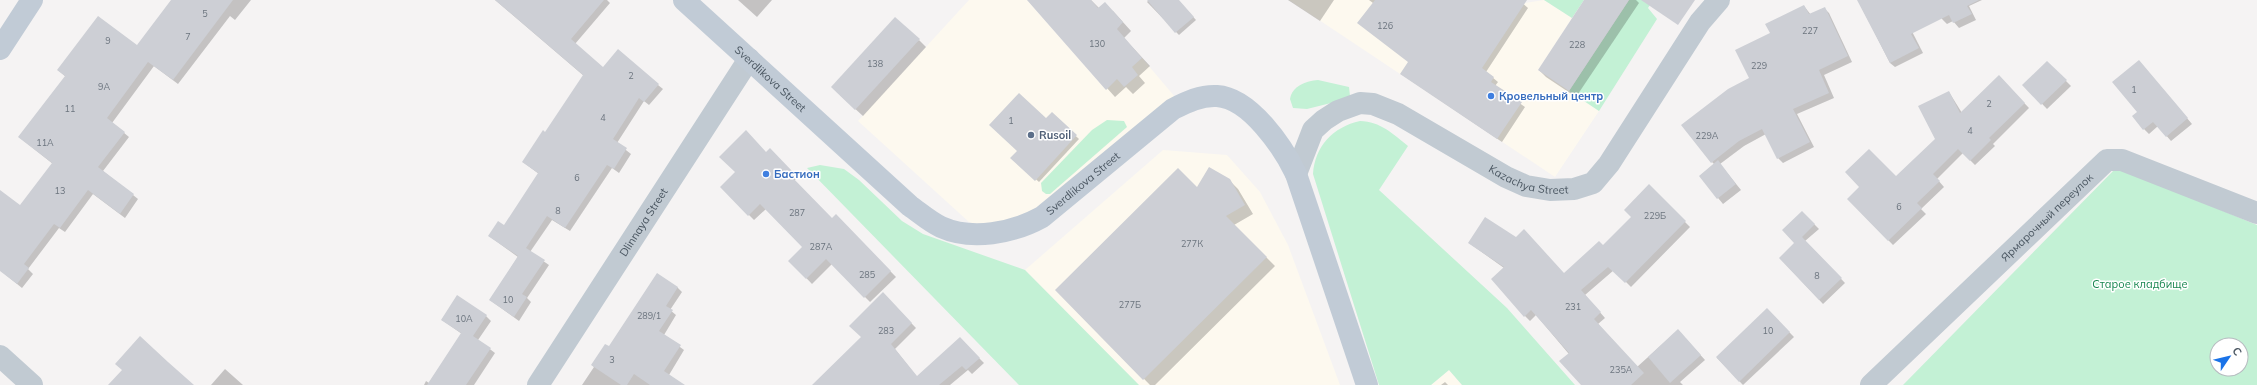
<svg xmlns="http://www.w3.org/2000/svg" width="2257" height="385" viewBox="0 0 2257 385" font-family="Mulish,sans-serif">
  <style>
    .commercial { fill: #fdf9ef }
    .green { fill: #c3f1d5; fill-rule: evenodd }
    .shadow { fill: #0003 }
    .building { fill: #cdcfd5 }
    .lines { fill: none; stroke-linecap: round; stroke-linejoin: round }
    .street { stroke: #c1cad2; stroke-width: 22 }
    .secondary { stroke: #c1cbd6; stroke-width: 22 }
    .shop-dot { fill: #3f7fe0; stroke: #fff; stroke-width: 1.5 }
    .service-dot { fill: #5c6f8a; stroke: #fff; stroke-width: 1.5 }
    .labels { text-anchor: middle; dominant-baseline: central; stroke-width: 3; stroke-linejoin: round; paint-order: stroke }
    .number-label { font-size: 9px; fill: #6b747e }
    .street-label { font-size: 11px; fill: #4a5661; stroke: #fff }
    .shop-label { font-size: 11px; font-weight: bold; fill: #366cbe; stroke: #fff; text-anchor: start }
    .service-label { font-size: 11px; font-weight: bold; fill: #4e5e75; stroke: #fff; text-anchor: start }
    .park-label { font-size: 11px; fill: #17864f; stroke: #fff }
  </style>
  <rect width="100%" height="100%" fill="#f5f3f3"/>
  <g class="commercial">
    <polygon points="969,0 1027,0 1105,89 1142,58 1175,97 1041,205 1023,217 984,227 969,222 858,121"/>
    <polygon points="1289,0 1521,0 1525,3 1544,0 1572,18 1538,70 1599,111 1555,177"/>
    <polygon points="1163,150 1227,155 1260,192 1288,245 1340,385 1139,385 1025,270"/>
    <polygon points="1449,370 1462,385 1431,385"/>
  </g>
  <g class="green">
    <polygon points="1544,0 1584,0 1572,18"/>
    <polygon points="1629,0 1653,0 1648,8 1657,19 1599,111 1569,91"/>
    <path d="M1318,80L1349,87L1350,96L1347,99L1307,109L1293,108L1290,99C1292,86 1306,81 1318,80Z"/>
    <polygon points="1107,120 1124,121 1127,127 1050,194 1046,194 1042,191 1041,183 1092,130"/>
    <path d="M1360,121C1381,122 1392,133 1408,146L1379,190L1507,308L1575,385H1462L1449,370L1431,385H1379L1313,174C1315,146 1333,127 1360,121Z"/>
    <polygon points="820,165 844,169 859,180 902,221 923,234 1025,270 1139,385 1019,385 807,168"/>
    <path d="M2117,167L2257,225V385H1903ZM2217,345H2241V369H2217Z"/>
  </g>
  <g class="shadow">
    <polygon points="172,0 251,0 235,20 230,16 178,84 154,66 112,123 129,137 103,171 138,199 125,218 93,194 65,232 59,228 28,269 33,274 22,288 6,275 0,252 0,203 20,207 53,164 19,137 66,77 58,70 137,47"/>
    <polygon points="495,0 607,0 610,3 575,44 603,68 658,85 663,89 649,105 644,101 617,143 631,154 619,173 612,168 570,231 552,220 530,252 549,265 527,298 531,302 519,321 490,300 518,257 489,236 504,227 539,174 523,162 546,133 584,76"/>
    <polygon points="738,0 772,0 757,17"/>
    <polygon points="1028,0 1091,0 1099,8 1113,11 1131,31 1124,38 1150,66 1139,76 1145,83 1133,94 1126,87 1115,97"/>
    <polygon points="1149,0 1178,0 1196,20 1179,35 1147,2"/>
    <polygon points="1288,0 1334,0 1320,21"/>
    <polygon points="1369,0 1519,0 1528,8 1486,72 1498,82 1495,86 1525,107 1502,142 1401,74 1409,62 1373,3"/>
    <polygon points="1585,0 1636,0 1639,3 1576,97 1546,77 1539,70"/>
    <polygon points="1858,0 1896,0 1923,53 1895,67 1890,63"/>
    <polygon points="1933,0 1982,0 1969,6 1976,20 1959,28 1953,21 1947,24 1942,19"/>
    <polygon points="1804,6 1811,15 1824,8 1829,13 1852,62 1824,75 1834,98 1797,114 1814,147 1783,163 1778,158 1766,134 1744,146 1720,164 1741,190 1723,204 1700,176 1714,164 1712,162 1771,33"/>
    <polygon points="919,40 926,47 863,116 840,95"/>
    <polygon points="2047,62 2071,86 2047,109 2024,85"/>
    <polygon points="2143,66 2192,124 2171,141 2158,126 2149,134 2144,129"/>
    <polygon points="1999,77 2029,108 1993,144 1995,146 1975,165 1963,153 1937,179 1944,187 1921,209 1926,214 1893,245 1848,199 1896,178 1936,139 1949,92 1962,113"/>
    <polygon points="1052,114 1079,139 1039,182 1012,158"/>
    <polygon points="767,153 775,155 797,178 794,181 832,219 836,216 896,277 870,302 832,264 812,284 790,261 803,247 766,209 754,220 721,187"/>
    <polygon points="1229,180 1238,189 1253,214 1234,225 1275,266 1155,385 1150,385 1057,290 1197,189"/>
    <polygon points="1649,186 1690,227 1631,287 1614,270 1585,295 1605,318 1598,324 1637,367 1678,330 1705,360 1680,382 1683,385 1595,385 1536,315 1530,321 1525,316 1504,268 1469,243 1565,275 1603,246 1632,217"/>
    <polygon points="1802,212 1819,229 1805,241 1845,283 1823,304 1780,258 1796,243"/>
    <polygon points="677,287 682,292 670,310 676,315 664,335 684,350 669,375 683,385 582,385 594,367 592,365 609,348"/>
    <polygon points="883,294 916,328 895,349 917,377 960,339 984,363 972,374 968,370 950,385 820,385 862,337"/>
    <polygon points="1767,309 1794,337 1743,385 1717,358"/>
    <polygon points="486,316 491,321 478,340 495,353 474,385 424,385 426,381 429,383 462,334 442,320"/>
    <polygon points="225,369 243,385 211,385"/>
    <polygon points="1445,382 1448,385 1441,385"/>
  </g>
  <g class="building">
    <polygon points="171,0 233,0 173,80 148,62 107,118 125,132 98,167 134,194 120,214 88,190 60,228 54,224 24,264 29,268 17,284 0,271 0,190 20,205 52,163 18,137 65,76 57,70 98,16 137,45"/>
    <polygon points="495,0 604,0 571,39 603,67 618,49 659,84 644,102 639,98 613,139 627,148 614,169 607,165 565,228 547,216 526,248 545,260 522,294 527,297 514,317 489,300 518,256 488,236 498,221 504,225 538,173 522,162 543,130 545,132 583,75"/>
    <polygon points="1027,0 1091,0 1098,8 1105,2 1123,22 1117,29 1142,58 1132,67 1138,75 1124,87 1117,79 1106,90"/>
    <polygon points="1147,0 1179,0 1194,17 1175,33"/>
    <polygon points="1375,0 1527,0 1482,68 1494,77 1491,82 1522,102 1497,139 1400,74 1408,62 1357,23"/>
    <polygon points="1584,0 1629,0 1569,91 1538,70"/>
    <polygon points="1641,0 1695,0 1678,25"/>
    <polygon points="1857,0 1979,0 1967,6 1972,14 1953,23 1949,15 1911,34 1919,48 1890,63"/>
    <polygon points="1804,5 1809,14 1825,7 1848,56 1819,70 1829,93 1793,109 1810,142 1777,159 1762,129 1739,141 1711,163 1681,125 1728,89 1749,78 1735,50 1770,33 1765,24"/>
    <polygon points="895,17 920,39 855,110 831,87"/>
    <polygon points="2139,60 2188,118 2166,137 2153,122 2143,130 2132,116 2137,112 2112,82"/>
    <polygon points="2047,61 2067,80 2041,105 2022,85"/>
    <polygon points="1999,75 2025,103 1989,138 1991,140 1970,161 1958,149 1933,174 1940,181 1917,203 1922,208 1888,241 1847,199 1859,187 1845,172 1869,149 1896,176 1935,139 1918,106 1949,91 1960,113"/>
    <polygon points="1019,93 1046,118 1052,112 1077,135 1035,181 1010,158 1017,151 989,125"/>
    <polygon points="746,130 766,152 770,148 793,172 790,175 832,218 836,214 891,271 864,298 826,259 806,279 788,261 802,247 760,204 748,216 720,187 735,172 719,157"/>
    <polygon points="1718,160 1736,184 1717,199 1699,176"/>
    <polygon points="1209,167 1230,179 1245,205 1226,216 1267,257 1143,380 1055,290 1178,168 1197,187"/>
    <polygon points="1649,184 1686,221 1625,283 1608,267 1581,290 1601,312 1594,319 1644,373 1631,385 1581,385 1559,361 1569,353 1531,310 1524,317 1491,279 1504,267 1468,243 1485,217 1516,237 1524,229 1564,273 1599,241 1603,245 1631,217 1624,210"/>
    <polygon points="1802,211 1815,224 1802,237 1842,278 1819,300 1779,258 1794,243 1782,230"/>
    <polygon points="657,273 678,287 666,306 673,310 659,331 681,345 664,371 685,385 650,385 634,374 627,385 621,385 591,365 605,344 609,346"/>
    <polygon points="883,292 912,323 891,344 917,376 960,337 980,358 966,370 962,366 939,385 812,385 861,337 849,326"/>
    <polygon points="457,295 487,315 473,336 491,348 466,385 427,385 461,333 441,320"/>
    <polygon points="1767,308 1790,332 1739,382 1716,357"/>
    <polygon points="1678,329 1701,355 1670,383 1648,357"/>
    <polygon points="140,336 168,362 194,385 108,385 122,370 115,364"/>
  </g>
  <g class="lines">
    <g class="street">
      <path id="s1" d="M1296,174L1313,130L1324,120L1338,111L1360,103L1373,104L1398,114L1506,177L1526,186L1550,190L1574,189L1593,183L1609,164L1700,22L1719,0"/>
      <polyline points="0,356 32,385"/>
      <path id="s2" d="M538,385L749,59"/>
      <path id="s3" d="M1871,385L2107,160H2122L2257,213"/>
    </g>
    <g class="secondary">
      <path id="s4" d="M684,0L910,206C920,213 930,222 941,227C972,241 1013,233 1042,217L1173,109C1187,102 1201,95 1217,96C1250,98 1283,147 1296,174L1367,385"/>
      <polyline points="0,49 32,0"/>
    </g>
  </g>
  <g class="shop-dot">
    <circle cx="1491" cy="96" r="4"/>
    <circle cx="766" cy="174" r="4"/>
  </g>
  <circle class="service-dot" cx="1031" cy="135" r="4"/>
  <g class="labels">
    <g class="number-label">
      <text x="205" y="13">5</text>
      <text x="1385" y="25">126</text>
      <text x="1810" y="30">227</text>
      <text x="188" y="36">7</text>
      <text x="108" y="40">9</text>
      <text x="1097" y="43">130</text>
      <text x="1577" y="44">228</text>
      <text x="875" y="63">138</text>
      <text x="1759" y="65">229</text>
      <text x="631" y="75">2</text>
      <text x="104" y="86">9А</text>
      <text x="2134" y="89">1</text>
      <text x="1989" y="103">2</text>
      <text x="70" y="108">11</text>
      <text x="603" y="117">4</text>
      <text x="1011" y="120">1</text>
      <text x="1970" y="130">4</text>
      <text x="1707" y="135">229А</text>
      <text x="45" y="142">11А</text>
      <text x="577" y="177">6</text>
      <text x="60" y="190">13</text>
      <text x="1899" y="206">6</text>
      <text x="558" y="210">8</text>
      <text x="797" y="212">287</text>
      <text x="1655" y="215">229Б</text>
      <text x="1192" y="243">277К</text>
      <text x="821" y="246">287А</text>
      <text x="867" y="274">285</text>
      <text x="1817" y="275">8</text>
      <text x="508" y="299">10</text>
      <text x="1130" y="304">277Б</text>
      <text x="1573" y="306">231</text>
      <text x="649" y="315">289/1</text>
      <text x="464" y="318">10А</text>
      <text x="886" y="330">283</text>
      <text x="1768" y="330">10</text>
      <text x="612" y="359">3</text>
      <text x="1621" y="369">235А</text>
    </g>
    <g class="street-label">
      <text stroke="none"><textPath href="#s4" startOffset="117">Sverdlikova Street</textPath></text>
      <text stroke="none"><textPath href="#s1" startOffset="290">Kazachya Street</textPath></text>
      <text stroke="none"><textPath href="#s4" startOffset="501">Sverdlikova Street</textPath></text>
      <text stroke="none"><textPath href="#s3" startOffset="243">Ярмарочный переулок</textPath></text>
      <text stroke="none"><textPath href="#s2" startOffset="194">Dlinnaya Street</textPath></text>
    </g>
    <g class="shop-label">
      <text x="1499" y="96">Кровельный центр</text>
      <text x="774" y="174">Бастион</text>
    </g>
    <g class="service-label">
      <text x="1039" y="135">Rusoil</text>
    </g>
    <g class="park-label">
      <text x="2140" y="284">Старое кладбище</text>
    </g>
  </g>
  <g transform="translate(2229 357) rotate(55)"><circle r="19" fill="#ffffff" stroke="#b7bbc0"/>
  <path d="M0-3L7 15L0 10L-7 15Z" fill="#1a73e8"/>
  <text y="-6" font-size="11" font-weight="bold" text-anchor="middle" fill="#4a5661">С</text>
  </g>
</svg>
